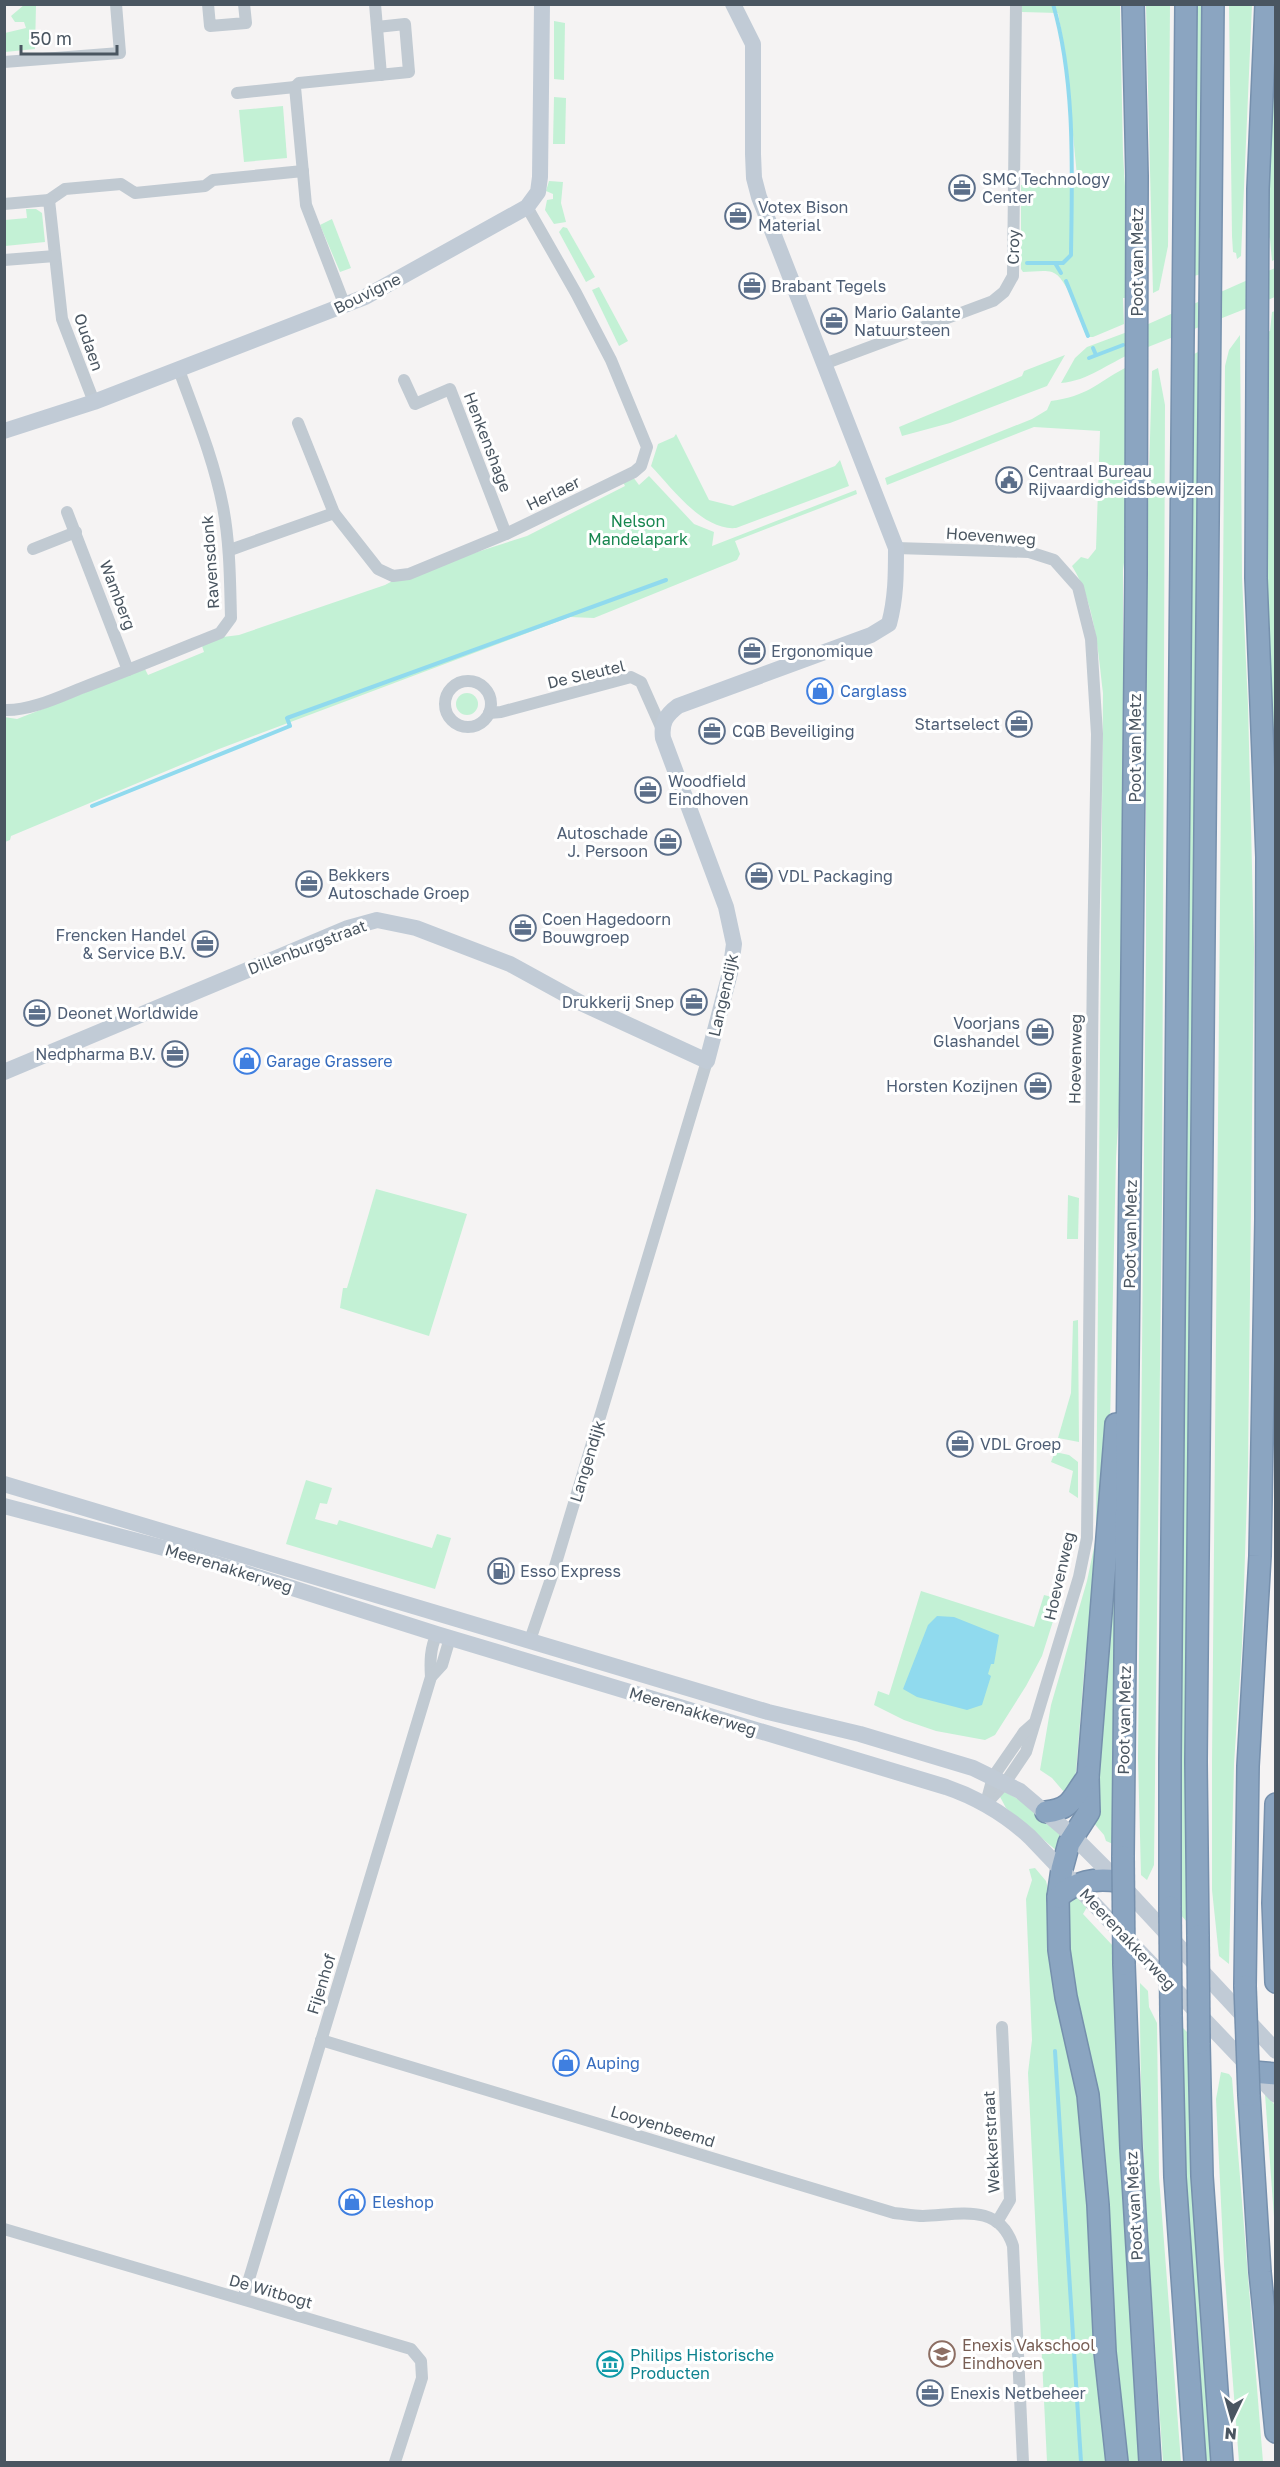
<svg xmlns="http://www.w3.org/2000/svg" width="1280" height="2467" viewBox="0 0 1280 2467" font-family="'Golos Text',sans-serif">
  <style>
    .green { fill: #c3f1d5 }
    .water { fill: #90daee }
    .lines { fill: none; stroke-linecap: round; stroke-linejoin: round }
    .stream { stroke: #90daee; stroke-width: 4 }
    .highway-casing { stroke: #7690ad; stroke-width: 24 }
    .street { stroke: #c1cad2; stroke-width: 12 }
    .secondary { stroke: #c1cbd6; stroke-width: 16 }
    .highway { stroke: #8ba5c1; stroke-width: 21 }
    .highway-bridge-casing { stroke: #7690ad; stroke-width: 24; stroke-linecap: butt }
    .highway-bridge { stroke: #8ba5c1; stroke-width: 21 }
    .labels { text-anchor: middle; dominant-baseline: central; stroke-width: 6; stroke-linejoin: round; paint-order: stroke }
    .service-label { font-size: 16px; fill: #4e5e75; stroke: #fff; text-anchor: start }
    .street-label { font-size: 16px; fill: #4a5661; stroke: #fff }
    .park-label { font-size: 16px; fill: #17864f; stroke: #fff }
    .shop-label { font-size: 16px; fill: #366cbe; stroke: #fff; text-anchor: start }
    .education-label { font-size: 16px; fill: #785e54; stroke: #fff; text-anchor: start }
    .culture-label { font-size: 16px; fill: #0d838f; stroke: #fff; text-anchor: start }
  </style>
  <rect width="100%" height="100%" fill="#f5f3f3"/>
  <g class="green">
    <polygon points="1204,4 1201,274 1194,276 1194,5"/>
    <polygon points="24,5 36,5 35,49 5,52 5,33 26,28 24,22 15,22 11,16"/>
    <path d="M1022,5H1120L1123,154L1129,251L1128,298H1123L1124,324L1093,337H1087C1080,322 1068,277 1052,272C1044,270 1032,272 1023,272L1021,269V185H1065V177L1077,176L1065,52L1058,13L1022,12Z"/>
    <polygon points="1146,5 1170,5 1168,246 1159,290 1153,293"/>
    <polygon points="1229,5 1252,5 1241,256 1237,259 1236,253 1233,252 1232,236"/>
    <polygon points="554,21 565,23 564,80 554,79"/>
    <polygon points="1275,68 1276,259 1272,261 1270,239 1265,229"/>
    <polygon points="554,97 566,98 565,144 553,144"/>
    <polygon points="283,106 287,158 244,162 239,110"/>
    <polygon points="549,181 563,182 561,203 566,222 554,224 545,210 547,200 553,199 553,194 546,191"/>
    <polygon points="26,209 36,209 42,213 45,242 5,246 5,220 27,218"/>
    <polygon points="332,219 351,268 340,272 320,225"/>
    <polygon points="563,227 567,228 595,277 586,282 559,232"/>
    <path d="M1275,268V297C1228,316 1180,334 1133,353C1108,363 1088,381 1061,383L1075,358L1087,347L1146,325Z"/>
    <polygon points="599,287 628,341 619,346 592,290"/>
    <polygon points="1275,311 1275,793 1262,578 1266,332 1270,331 1272,312"/>
    <polygon points="1240,335 1242,577 1248,705 1254,948 1248,1466 1242,1645 1234,1764 1229,1964 1219,1956 1212,1890 1212,1762 1225,366 1229,350"/>
    <polygon points="1200,351 1189,1924 1178,1912 1192,355"/>
    <polygon points="1065,355 1047,386 950,423 902,436 899,427 1022,376 1024,371"/>
    <path d="M1125,368V391H1130V519L1123,570V637L1128,729L1123,1046L1116,1158L1109,1468L1095,1602L1085,1660L1076,1772L1073,1782L1064,1792L1052,1778L1040,1770L1051,1705L1087,1581L1096,1538L1103,693C1098,650 1095,603 1072,566L1081,557L1088,559L1096,549L1100,431L1034,427L887,485L885,478L1032,419L1047,410L1051,401C1088,396 1095,384 1125,368Z"/>
    <polygon points="1158,368 1165,405 1162,1201 1154,1865 1147,1880 1141,1875 1138,1758 1146,944 1146,573 1152,371"/>
    <path d="M676,434L709,500L733,506L835,466L840,460L849,486L736,528C703,531 672,488 651,466L658,444L674,437Z"/>
    <polygon points="649,476 694,524 714,532 712,546 856,490 857,494 735,541 740,554 737,560 594,618 570,617 219,749 11,836 10,840 5,842 4,717 17,719 145,669 148,675 204,652 202,646 223,637 239,635 385,585 402,576 527,536 625,486 623,482 633,477 639,485"/>
    <circle cx="467" cy="704" r="11"/>
    <polygon points="376,1189 467,1214 429,1336 340,1308 343,1288 347,1288"/>
    <polygon points="1068,1195 1079,1198 1078,1239 1067,1239"/>
    <polygon points="1078,1320 1079,1442 1058,1438 1071,1393 1073,1321"/>
    <polygon points="1055,1452 1069,1455 1078,1462 1078,1498 1069,1492 1073,1471 1051,1462"/>
    <polygon points="1117,1468 1113,1844 1106,1841 1104,1835 1092,1821"/>
    <polygon points="306,1480 332,1488 327,1504 320,1503 315,1519 337,1525 339,1520 432,1548 437,1534 451,1538 435,1589 286,1544"/>
    <polygon points="921,1591 1034,1627 1044,1595 1060,1599 1042,1656 1026,1686 995,1735 985,1740 936,1731 904,1720 874,1705 878,1691 889,1695"/>
    <polygon points="1004,1791 1021,1801 1065,1837 1057,1851 1006,1808 999,1795"/>
    <polygon points="1035,1868 1046,1881 1049,1893 1081,2106 1114,2462 1047,2462 1028,2073 1032,2040 1026,1899 1032,1880 1029,1869"/>
    <polygon points="1074,1894 1087,1907 1083,1914 1113,1946 1116,2051 1119,2057 1142,2462 1121,2462 1066,1912 1067,1901"/>
    <path d="M1140,1983L1148,1991L1149,2007L1157,2023L1159,2177L1181,2462H1163C1152,2303 1139,2143 1140,1983Z"/>
    <polygon points="1181,2026 1187,2032 1191,2069 1215,2462 1204,2462 1183,2176"/>
    <polygon points="1221,2072 1229,2074 1232,2078 1263,2462 1239,2462 1224,2265 1216,2099"/>
    <polygon points="1265,2094 1275,2105 1275,2231"/>
  </g>
  <polygon class="water" points="937,1616 954,1617 999,1635 994,1664 991,1664 988,1674 991,1676 982,1705 967,1710 917,1697 903,1689 928,1625"/>
  <g class="lines">
    <g class="stream">
      <path d="M1027,263H1063L1071,255C1072,174 1076,83 1053,4"/>
      <polyline points="1055,263 1061,273"/>
      <polyline points="1066,281 1088,336"/>
      <polyline points="1093,348 1096,355"/>
      <polyline points="1089,358 1123,345"/>
      <polyline points="92,806 290,726 287,718 666,580"/>
      <polyline points="1055,2051 1081,2462"/>
    </g>
    <g class="highway-casing">
      <g id="highway">
        <polyline points="1116,1424 1088,1777 1089,1812 1069,1843 1062,1869 1058,1897 1059,1950 1066,1997 1088,2095 1098,2205 1105,2352 1117,2462"/>
        <polyline points="1276,1804 1273,1903 1276,1982"/>
        <path d="M1046,1812C1074,1809 1073,1795 1088,1777"/>
        <polyline points="1123,1857 1136,574 1137,176 1133,4"/>
        <path d="M1058,1897C1077,1881 1093,1878 1118,1881"/>
        <polyline points="1170,1907 1170,1760 1186,4"/>
        <polyline points="1198,1936 1196,1762 1213,4"/>
        <polyline points="1124,1964 1131,2148 1150,2462"/>
        <polyline points="1245,1986 1248,1766 1260,1556 1266,1219 1267,857 1256,578 1258,189 1266,4"/>
        <polyline points="1171,2015 1175,2177 1195,2462"/>
        <polyline points="1199,2043 1202,2176 1222,2462"/>
        <polyline points="1253,2072 1276,2074"/>
        <polyline points="1249,2095 1260,2272 1276,2432"/>
      </g>
    </g>
    <g class="street">
      <polyline points="208,4 210,26 246,23 244,4"/>
      <polyline points="375,4 381,75"/>
      <polyline points="4,62 120,53 116,4"/>
      <polyline points="237,93 295,87"/>
      <polyline points="49,200 65,189 121,184 135,193 205,186 213,180 303,171"/>
      <polyline points="4,204 49,200 62,319 94,402"/>
      <polyline points="4,260 55,256"/>
      <polyline points="345,306 306,205 295,87 299,83 409,72 405,24 377,27"/>
      <polyline points="824,364 993,301 1004,292 1013,276 1016,4"/>
      <polyline points="404,380 415,404 450,389 506,534"/>
      <polyline points="298,423 334,513"/>
      <polyline points="67,512 128,670"/>
      <polyline points="896,548 1029,552 1054,560 1078,587 1091,639 1097,734 1093,958 1087,1538 1079,1577 1026,1752 1005,1783 986,1804"/>
      <polyline points="33,549 76,532"/>
      <polyline points="230,550 334,513 378,569 393,576 409,574 506,534 634,472 641,466 647,447 611,360 576,293 527,207"/>
      <circle cx="468" cy="704" r="23"/>
      <path d="M4,710C29,711 57,698 79,689C127,671 173,652 220,633L231,618C230,581 230,544 223,507C214,460 195,414 179,370"/>
      <polyline points="489,713 501,712 631,677 641,682 661,727"/>
      <polyline points="530,1640 553,1573 707,1061"/>
      <path d="M431,1677C430,1662 430,1648 437,1634"/>
      <polyline points="986,1803 993,1777 1024,1732 1033,1724"/>
      <path d="M321,2040L894,2213C904,2214 914,2216 923,2216C958,2215 999,2202 1013,2246L1023,2462"/>
      <polyline points="997,2222 1010,2200 1002,2027"/>
      <polyline points="4,2229 411,2349 421,2361 422,2378 395,2462"/>
      <polyline points="243,2299 431,1677 442,1665 450,1638"/>
    </g>
    <g class="secondary">
      <polyline points="4,431 94,402 365,297 527,207 538,192 540,177 542,4"/>
      <path d="M4,1072L348,928L377,920L416,928L510,964L581,1003L707,1061L730,973L734,944L726,907L663,738C661,723 666,715 678,706L871,635L889,624C896,598 896,574 896,548L759,197L754,178L753,154V44L733,4"/>
      <polyline points="4,1484 768,1712 860,1734 973,1768 1020,1791 1073,1836 1118,1881 1276,2051"/>
      <path d="M4,1506L179,1552L437,1634L946,1787C978,1798 1005,1814 1030,1837L1276,2095"/>
    </g>
    <use href="#highway" class="highway"/>
    <g class="highway-bridge-casing">
      <g id="highway-bridge">
        <polyline points="1123,1857 1124,1964"/>
        <polyline points="1170,1907 1171,2015"/>
        <polyline points="1198,1936 1199,2043"/>
        <polyline points="1245,1986 1249,2095"/>
      </g>
    </g>
    <use href="#highway-bridge" class="highway-bridge"/>
  </g>
  <defs>
    <g id="office-ring" transform="scale(1.35)"><circle r="9.5" fill="#fff" stroke="#5c6f8a" stroke-width="1.5"/><path d="M-6-3h4V-5.5h4V-3h4V5H-6ZM-1-4.5V-3h2v-1.5ZM-6 0V1H6V0Z" fill="#5c6f8a"/></g>
    <g id="civic-ring" transform="scale(1.35)"><circle r="9.5" fill="#fff" stroke="#5c6f8a" stroke-width="1.5"/><path d="M-.6-6.5H3V-4.5H.6V-3L4-1V1h2V6H-6V1h2V-1L-.6-3ZM-1.2 2.5V6h2.4V2.5Z" fill="#5c6f8a"/></g>
    <g id="shop-ring" transform="scale(1.35)"><circle r="9.5" fill="#fff" stroke="#3f7fe0" stroke-width="1.5"/><path d="M-5-2.5h2.3a2.7 3.5 0 0 1 5.4 0H5L5.5 6h-11ZM-1.5-2.5h3a1.5 2.3 0 0 0-3 0Z" fill="#3f7fe0"/></g>
    <g id="fuel-ring" transform="scale(1.35)"><circle r="9.5" fill="#fff" stroke="#5c6f8a" stroke-width="1.5"/><path d="M-5.5-6h7V0h2V4h1.3V-2.5L3-4.5l.8-.8L6-3V5H2.5V1h-1V6h-7ZM-4.2-4.7v3.2H.2V-4.7Z" fill="#5c6f8a"/></g>
    <g id="school-ring" transform="scale(1.35)"><circle r="9.5" fill="#fff" stroke="#8d6e63" stroke-width="1.5"/><path d="M0-5L7-2L0 1L-7-2ZM-4 1L0 2.5L4 1V4Q0 6-4 4Z" fill="#8d6e63"/></g>
    <g id="museum-ring" transform="scale(1.35)"><circle r="9.5" fill="#fff" stroke="#0f9aa8" stroke-width="1.5"/><path d="M0-6L6-3V-2H-6V-3ZM-5-1h2V3h-2ZM-1-1h2V3h-2ZM3-1h2V3H3ZM-6 4H6V6H-6Z" fill="#0f9aa8"/></g>
  </defs>
  <g fill-rule="evenodd">
    <use href="#office-ring" x="962" y="188"/>
    <use href="#office-ring" x="738" y="216"/>
    <use href="#office-ring" x="752" y="286"/>
    <use href="#office-ring" x="834" y="321"/>
    <use href="#civic-ring" x="1009" y="480"/>
    <use href="#office-ring" x="752" y="651"/>
    <use href="#shop-ring" x="820" y="691"/>
    <use href="#office-ring" x="1019" y="724"/>
    <use href="#office-ring" x="712" y="731"/>
    <use href="#office-ring" x="648" y="790"/>
    <use href="#office-ring" x="668" y="842"/>
    <use href="#office-ring" x="759" y="876"/>
    <use href="#office-ring" x="309" y="884"/>
    <use href="#office-ring" x="523" y="928"/>
    <use href="#office-ring" x="205" y="944"/>
    <use href="#office-ring" x="694" y="1002"/>
    <use href="#office-ring" x="37" y="1013"/>
    <use href="#office-ring" x="1040" y="1032"/>
    <use href="#office-ring" x="175" y="1054"/>
    <use href="#shop-ring" x="247" y="1061"/>
    <use href="#office-ring" x="1038" y="1086"/>
    <use href="#office-ring" x="960" y="1444"/>
    <use href="#fuel-ring" x="501" y="1571"/>
    <use href="#shop-ring" x="566" y="2063"/>
    <use href="#shop-ring" x="352" y="2202"/>
    <use href="#school-ring" x="942" y="2354"/>
    <use href="#museum-ring" x="610" y="2364"/>
    <use href="#office-ring" x="930" y="2393"/>
  </g>
  <g class="labels">
    <g class="service-label">
      <text x="982" y="179">SMC Technology<tspan x="982" dy="18">Center</tspan></text>
      <text x="758" y="207">Votex Bison<tspan x="758" dy="18">Material</tspan></text>
      <text x="771" y="286">Brabant Tegels</text>
      <text x="854" y="312">Mario Galante<tspan x="854" dy="18">Natuursteen</tspan></text>
      <text x="1028" y="471">Centraal Bureau<tspan x="1028" dy="18">Rijvaardigheidsbewijzen</tspan></text>
      <text x="771" y="651">Ergonomique</text>
      <text x="1000" y="724" text-anchor="end">Startselect</text>
      <text x="732" y="731">CQB Beveiliging</text>
      <text x="668" y="781">Woodfield<tspan x="668" dy="18">Eindhoven</tspan></text>
      <text x="648" y="833" text-anchor="end">Autoschade<tspan x="648" dy="18">J. Persoon</tspan></text>
      <text x="328" y="875">Bekkers<tspan x="328" dy="18">Autoschade Groep</tspan></text>
      <text x="778" y="876">VDL Packaging</text>
      <text x="542" y="919">Coen Hagedoorn<tspan x="542" dy="18">Bouwgroep</tspan></text>
      <text x="186" y="935" text-anchor="end">Frencken Handel<tspan x="186" dy="18">&amp; Service B.V.</tspan></text>
      <text x="674" y="1002" text-anchor="end">Drukkerij Snep</text>
      <text x="57" y="1013">Deonet Worldwide</text>
      <text x="1020" y="1023" text-anchor="end">Voorjans<tspan x="1020" dy="18">Glashandel</tspan></text>
      <text x="156" y="1054" text-anchor="end">Nedpharma B.V.</text>
      <text x="1018" y="1086" text-anchor="end">Horsten Kozijnen</text>
      <text x="980" y="1444">VDL Groep</text>
      <text x="520" y="1571">Esso Express</text>
      <text x="950" y="2393">Enexis Netbeheer</text>
    </g>
    <g class="street-label">
      <text transform="translate(1013 247) rotate(-89)">Croy</text>
      <text transform="translate(1137 262) rotate(-90)">Poot van Metz</text>
      <text transform="translate(367 293) rotate(-26)">Bouvigne</text>
      <text transform="translate(89 342) rotate(71)">Oudaen</text>
      <text transform="translate(488 442) rotate(69)">Henkenshage</text>
      <text transform="translate(553 493) rotate(-26)">Herlaer</text>
      <text transform="translate(991 536) rotate(4)">Hoevenweg</text>
      <text transform="translate(210 562) rotate(-94)">Ravensdonk</text>
      <text transform="translate(118 595) rotate(69)">Wamberg</text>
      <text transform="translate(586 674) rotate(-13)">De Sleutel</text>
      <text transform="translate(1135 748) rotate(-90)">Poot van Metz</text>
      <text transform="translate(307 947) rotate(-21)">Dillenburgstraat</text>
      <text transform="translate(723 995) rotate(-77)">Langendijk</text>
      <text transform="translate(1075 1059) rotate(-89)">Hoevenweg</text>
      <text transform="translate(1130 1234) rotate(-89)">Poot van Metz</text>
      <text transform="translate(587 1461) rotate(-73)">Langendijk</text>
      <text transform="translate(229 1568) rotate(17)">Meerenakkerweg</text>
      <text transform="translate(1059 1576) rotate(-77)">Hoevenweg</text>
      <text transform="translate(693 1711) rotate(17)">Meerenakkerweg</text>
      <text transform="translate(1124 1720) rotate(-89)">Poot van Metz</text>
      <text transform="translate(1128 1939) rotate(47)">Meerenakkerweg</text>
      <text transform="translate(321 1984) rotate(-73)">Fijenhof</text>
      <text transform="translate(663 2126) rotate(17)">Looyenbeemd</text>
      <text transform="translate(991 2142) rotate(-93)">Wekkerstraat</text>
      <text transform="translate(1134 2206) rotate(-93)">Poot van Metz</text>
      <text transform="translate(271 2291) rotate(16)">De Witbogt</text>
    </g>
    <g class="park-label">
      <text x="638" y="521">Nelson<tspan x="638" dy="18">Mandelapark</tspan></text>
    </g>
    <g class="shop-label">
      <text x="840" y="691">Carglass</text>
      <text x="266" y="1061">Garage Grassere</text>
      <text x="586" y="2063">Auping</text>
      <text x="372" y="2202">Eleshop</text>
    </g>
    <g class="education-label">
      <text x="962" y="2345">Enexis Vakschool<tspan x="962" dy="18">Eindhoven</tspan></text>
    </g>
    <g class="culture-label">
      <text x="630" y="2355">Philips Historische<tspan x="630" dy="18">Producten</tspan></text>
    </g>
  </g>
  <rect width="1280" height="2467" fill="none" stroke="#4a5661" stroke-width="12"/>
  <g transform="translate(1232 2419) rotate(185)" stroke="#ffffff" stroke-width="4.5" paint-order="stroke">
  <path d="M0-4.5L10 22L0 15L-10 22Z" fill="#4a5661"/>
  <text y="-9" font-size="16" font-weight="bold" text-anchor="middle" fill="#4a5661">N</text>
  </g>
  <path d="M21 45v9h96v-9" fill="none" stroke="#4a5661" stroke-width="3"/>
  <text x="30" y="45" font-size="18" fill="#4a5661" stroke="#ffffff" stroke-width="4.5" paint-order="stroke">50 m</text>
</svg>
